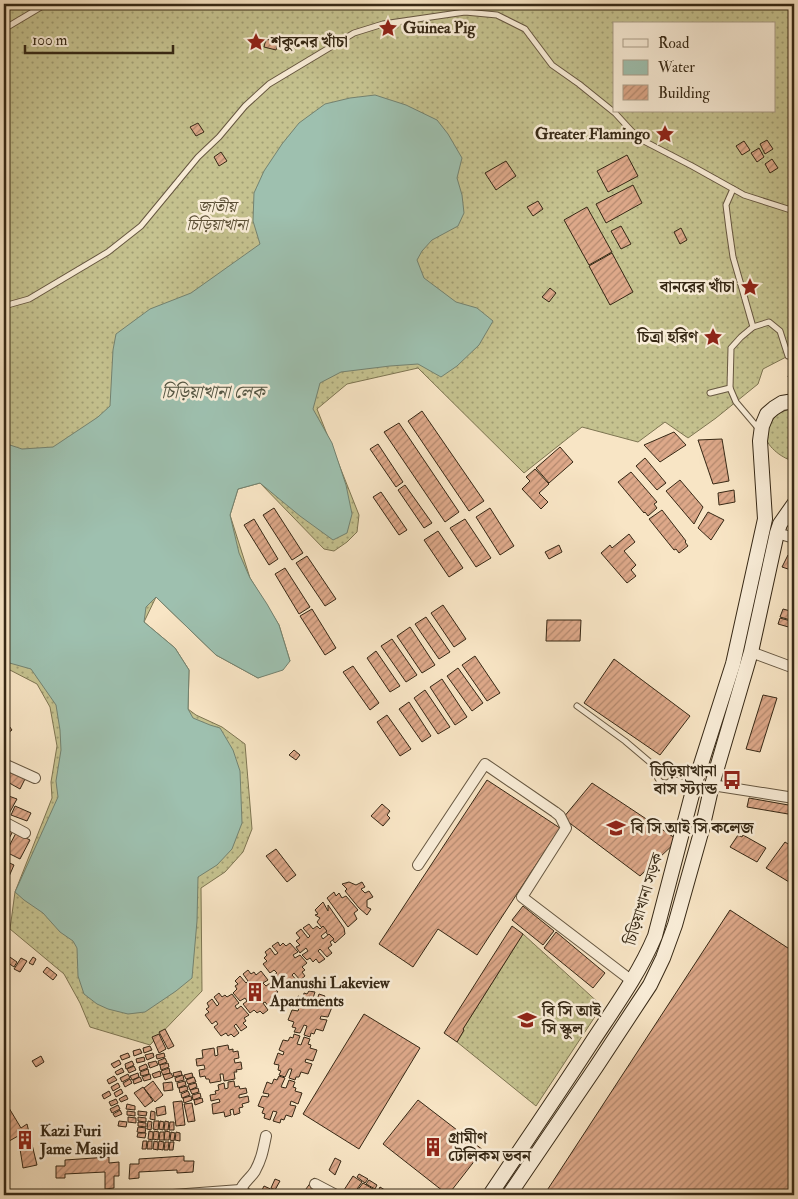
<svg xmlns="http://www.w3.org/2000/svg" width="798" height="1199" viewBox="0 0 798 1199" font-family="'IM FELL Double Pica','Noto Serif Bengali',serif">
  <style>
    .grass { fill: url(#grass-dots); stroke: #7e7552; fill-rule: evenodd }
    .water { fill: #9ec0af; stroke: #748371 }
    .building { fill: url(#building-hatch); stroke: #362815 }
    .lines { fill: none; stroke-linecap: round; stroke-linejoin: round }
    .service-casing { stroke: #665741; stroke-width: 7 }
    .minor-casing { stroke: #665741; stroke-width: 12 }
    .secondary-casing { stroke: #362815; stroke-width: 16 }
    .service { stroke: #faeed9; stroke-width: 5 }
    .minor { stroke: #faeed9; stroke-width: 10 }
    .secondary { stroke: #faeed9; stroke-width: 14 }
    .labels { text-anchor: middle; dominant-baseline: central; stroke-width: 5; stroke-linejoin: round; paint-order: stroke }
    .poi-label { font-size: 16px; font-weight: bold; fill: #362815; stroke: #faeed9; text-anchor: start }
    .park-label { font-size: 16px; font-style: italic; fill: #5a4e34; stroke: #faeed9 }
    .street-label { font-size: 16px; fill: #362815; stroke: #faeed9 }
    .water-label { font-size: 18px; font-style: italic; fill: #555643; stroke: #faeed9 }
  </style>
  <defs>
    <pattern id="grass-dots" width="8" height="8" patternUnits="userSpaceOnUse" patternTransform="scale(1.25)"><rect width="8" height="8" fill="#c5c28f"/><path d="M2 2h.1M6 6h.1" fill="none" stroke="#a19e74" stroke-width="1.8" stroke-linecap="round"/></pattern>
    <pattern id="building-hatch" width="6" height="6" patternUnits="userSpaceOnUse" patternTransform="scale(1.25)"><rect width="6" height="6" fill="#dda889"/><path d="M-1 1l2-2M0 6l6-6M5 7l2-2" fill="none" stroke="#b4896f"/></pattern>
  </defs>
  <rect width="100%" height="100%" fill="#f8e5c5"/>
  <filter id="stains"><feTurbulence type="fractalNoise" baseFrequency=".004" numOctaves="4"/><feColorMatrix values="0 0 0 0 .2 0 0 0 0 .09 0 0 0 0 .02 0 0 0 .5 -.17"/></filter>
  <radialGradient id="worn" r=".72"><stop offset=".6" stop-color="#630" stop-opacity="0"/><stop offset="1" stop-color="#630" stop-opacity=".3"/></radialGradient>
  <g class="grass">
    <path d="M4,4H794V358L788,356L763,369L758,384L716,418L688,438L665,422L638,442L582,427L524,473L418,368L347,384L317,409L359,515L357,532L347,542L334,551L324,549L260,483L238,489L230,515L250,578L279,625L290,661L258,678L216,655L156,597L144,622L175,648L189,670L188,709L196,715L222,727L245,744L252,829L243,852L225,872L201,888L202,991L150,1045L90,1027L80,1003L64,974L10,929L15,892L52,798L51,782L57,746L50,707L37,684L8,669L4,671ZM614,24H774V111H614Z"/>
    <path d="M791,408H794V461C785,460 766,447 766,436C766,432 770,425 772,421C773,420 775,416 776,415C780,412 786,411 791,408Z"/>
    <polygon points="523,934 602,1006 536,1106 457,1042 464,1031 463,1029"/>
  </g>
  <polygon class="water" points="375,95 406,105 437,120 448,134 462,158 457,178 462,195 464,213 458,226 432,240 422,251 417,260 424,278 456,302 477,308 493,321 479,345 457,366 441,377 418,364 390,366 341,372 320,383 313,409 332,443 346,485 352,514 347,533 333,540 300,516 260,483 238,489 230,515 239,553 250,578 267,604 279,625 290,661 283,670 258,678 216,655 156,597 146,607 144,622 175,648 189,670 188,709 193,718 210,725 220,728 233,750 240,771 242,823 232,849 217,865 198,877 197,921 192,978 176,991 145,1012 128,1014 108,1009 97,1004 84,994 78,976 77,948 73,941 60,932 43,913 24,900 15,892 58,797 56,781 61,750 60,730 56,705 31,669 6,662 4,662 4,443 22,449 53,447 98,417 110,406 113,350 116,334 150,309 191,293 260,244 253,221 254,193 264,171 282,144 299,123 325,104 350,98"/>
  <g class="building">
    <polygon points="266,39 278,42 276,50 264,47"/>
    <polygon points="198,123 204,132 196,136 190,127"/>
    <polygon points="767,140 773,149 765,154 760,144"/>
    <polygon points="744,141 750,150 742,155 736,146"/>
    <polygon points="759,148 764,157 757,162 751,153"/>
    <polygon points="221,152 227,161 219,166 214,157"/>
    <polygon points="627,155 638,176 608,192 597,171"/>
    <polygon points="772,159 778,168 770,173 765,164"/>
    <polygon points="506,161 516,176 496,190 485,173"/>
    <polygon points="633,185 642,203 606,223 596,204"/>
    <polygon points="538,201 543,209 533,216 527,207"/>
    <polygon points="587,207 612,252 589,265 564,220"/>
    <polygon points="621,226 631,244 621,249 611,231"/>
    <polygon points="681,228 687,240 680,244 674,232"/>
    <polygon points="612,253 633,292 610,305 589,266"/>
    <polygon points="550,288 556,293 549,302 542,297"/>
    <polygon points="793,361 794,362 794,379 788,377"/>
    <polygon points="422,411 484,501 469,511 408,421"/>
    <polygon points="399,423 459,512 445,522 384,432"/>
    <polygon points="674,432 686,445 660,462 644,445"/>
    <polygon points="722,439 729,481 713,484 698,440"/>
    <polygon points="378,444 403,482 396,487 370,449"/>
    <polygon points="560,447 573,462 549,483 536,468"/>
    <polygon points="645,458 666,483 657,490 636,466"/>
    <polygon points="535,469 549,484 539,493 548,502 541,509 522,489 530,481 526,477"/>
    <polygon points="631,472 657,502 654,504 657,508 648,516 645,512 644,513 618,482"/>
    <polygon points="680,480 703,507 694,524 666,491"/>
    <polygon points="405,485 432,523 424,528 398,490"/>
    <polygon points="734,490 735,502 719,505 718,493"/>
    <polygon points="381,492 407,530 399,535 373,497"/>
    <polygon points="274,508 303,553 292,560 263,515"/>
    <polygon points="490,508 514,546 500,555 476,517"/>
    <polygon points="662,510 686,541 685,542 688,546 679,553 676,549 674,550 649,519"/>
    <polygon points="708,512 724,520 711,540 698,528"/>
    <polygon points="254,519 278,559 269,565 244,525"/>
    <polygon points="465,519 491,558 476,567 450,528"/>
    <polygon points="438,531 463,568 449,577 424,540"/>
    <polygon points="629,534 635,542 624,551 636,565 631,570 636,576 627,583 601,553 610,545 612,548"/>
    <polygon points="559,545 562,552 549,559 545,552"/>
    <polygon points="788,555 794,558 794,571 782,567"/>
    <polygon points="307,556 336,599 325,606 296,563"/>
    <polygon points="285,568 310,607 299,614 275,574"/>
    <polygon points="443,605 466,639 454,647 431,613"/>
    <polygon points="312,609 336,648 325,655 300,616"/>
    <polygon points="783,609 794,612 794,621 780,617"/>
    <polygon points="426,617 450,652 439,659 415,624"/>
    <polygon points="780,618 794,622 792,628 778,624"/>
    <polygon points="547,620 581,620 580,641 546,641"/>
    <polygon points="410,627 435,665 422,673 397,636"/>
    <polygon points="392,639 417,675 406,682 381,646"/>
    <polygon points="376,651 400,686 390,692 367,658"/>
    <polygon points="475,656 500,693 487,701 462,665"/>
    <polygon points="614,659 690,716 660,755 584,703"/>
    <polygon points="353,666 379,703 370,710 343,672"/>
    <polygon points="458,668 483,703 472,711 447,676"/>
    <polygon points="442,679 467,717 455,725 430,687"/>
    <polygon points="425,690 450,727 438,734 414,698"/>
    <polygon points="763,695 777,698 760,752 746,749"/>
    <polygon points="409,702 431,736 422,742 399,709"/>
    <polygon points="387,715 411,749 400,756 377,722"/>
    <polygon points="4,719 12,730 4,736"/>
    <polygon points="294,750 300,755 296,760 289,755"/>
    <polygon points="7,770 25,779 20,789 4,780 4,777"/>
    <polygon points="487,780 560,828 477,955 438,929 413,967 379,944"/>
    <polygon points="592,783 678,840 640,876 563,818"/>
    <polygon points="6,795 17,799 6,819 4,818 4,800"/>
    <polygon points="749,798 794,806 794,815 747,807"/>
    <polygon points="382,804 390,811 387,815 390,818 383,826 371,816"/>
    <polygon points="15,806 31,813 27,821 11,815"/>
    <polygon points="4,827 13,831 4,848"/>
    <polygon points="16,833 30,840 20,859 6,852"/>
    <polygon points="738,835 742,837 743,835 766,848 757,862 730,847"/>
    <polygon points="785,842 794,848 794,885 766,868"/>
    <polygon points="276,849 296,875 287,882 266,856"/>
    <polygon points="5,861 14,865 7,881 4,879 4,864"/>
    <polygon points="349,882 356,885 362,882 365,887 361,889 365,893 369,891 373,897 367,900 367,907 371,909 367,915 359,908 345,891 347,889 342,884"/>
    <polygon points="334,892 336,896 339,893 342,898 346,896 358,910 354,913 357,919 348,927 327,898"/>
    <polygon points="323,902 328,911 328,905 344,928 345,934 335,943 317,922 320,918 315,915 318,914 315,910"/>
    <polygon points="523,906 554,931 543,945 512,920"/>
    <polygon points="730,910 794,952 794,1195 544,1195"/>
    <polygon points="309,924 313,929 317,926 320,929 323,926 327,931 321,936 323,939 329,934 334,939 330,942 332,945 328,948 332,953 327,957 320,949 318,951 325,959 319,963 316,959 313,962 310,958 307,960 302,955 308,951 306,948 300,953 296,947 300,945 296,941 300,938 296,933 301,929 308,938 310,936 303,928"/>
    <polygon points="512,926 523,934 463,1029 464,1030 457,1042 444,1033"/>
    <polygon points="556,932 605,973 593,988 544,948"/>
    <polygon points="278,942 280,946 283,943 286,946 290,943 298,952 293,955 295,958 300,955 307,963 302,967 305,970 302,972 305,976 300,980 294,973 292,975 298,982 292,986 289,983 286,985 284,982 280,985 272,976 277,973 274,970 270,973 263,964 267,961 264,958 267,955 265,952 270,948 275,955 278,953 272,946"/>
    <polygon points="4,953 17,962 14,967 4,960"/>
    <polygon points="33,957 36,959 33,965 29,963"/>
    <polygon points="21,958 27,961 20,972 14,969"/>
    <polygon points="47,967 57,975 53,980 43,972"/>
    <polygon points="248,970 251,974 254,972 256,975 261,971 268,980 263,983 266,986 270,983 278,992 273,995 275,998 272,1000 275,1004 270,1008 265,1002 263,1003 268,1010 263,1014 260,1011 257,1013 254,1010 250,1013 243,1004 247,1001 245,998 240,1001 233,993 237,989 235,986 238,984 235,981 240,976 246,983 248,981 243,974"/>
    <polygon points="309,991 315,992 312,1001 316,1002 319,994 325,996 323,1001 326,1002 325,1005 332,1007 328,1017 321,1016 320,1019 327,1020 323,1031 316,1029 314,1034 311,1033 310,1037 304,1035 307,1026 304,1025 300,1033 294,1032 296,1028 292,1027 294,1022 288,1020 292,1010 298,1011 299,1008 294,1007 298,996 303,998 304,993 307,994"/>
    <polygon points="219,993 222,997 225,995 227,997 232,994 239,1003 235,1006 237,1009 241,1006 249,1015 244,1018 246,1021 243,1023 247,1027 241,1031 236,1024 234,1026 239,1033 234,1037 231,1034 228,1036 226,1033 221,1036 214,1027 218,1024 216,1021 212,1024 205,1015 209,1012 206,1009 209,1007 207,1003 212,999 217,1006 219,1004 214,997"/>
    <polygon points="364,1014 420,1048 359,1149 303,1114"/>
    <polygon points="165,1029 174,1046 168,1049 159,1032"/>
    <polygon points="159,1034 166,1049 159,1053 152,1037"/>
    <polygon points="294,1034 300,1036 297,1044 301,1045 304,1037 310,1039 308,1044 311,1045 310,1048 317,1050 313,1061 306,1059 305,1062 312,1064 308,1074 301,1072 299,1077 296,1077 295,1080 289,1078 292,1069 289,1069 285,1077 279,1075 281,1071 278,1070 279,1065 274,1064 278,1053 283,1055 284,1052 279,1050 283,1040 288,1041 290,1037 293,1038"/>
    <polygon points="228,1045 229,1050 233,1049 233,1052 238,1051 239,1058 234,1059 235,1063 241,1062 242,1069 236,1070 237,1072 234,1072 235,1079 224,1081 223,1074 220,1074 221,1081 210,1083 209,1079 206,1079 205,1076 200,1077 199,1070 205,1069 204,1065 197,1066 196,1059 203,1058 202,1050 214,1048 215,1056 218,1055 217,1047"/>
    <polygon points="150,1046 152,1050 144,1053 143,1048"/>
    <polygon points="140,1049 142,1053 134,1056 133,1051"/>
    <polygon points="128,1053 130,1057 122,1060 120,1056"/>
    <polygon points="153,1053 154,1057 147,1060 145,1055"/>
    <polygon points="164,1053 165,1057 157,1059 156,1055"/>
    <polygon points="41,1056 44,1062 36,1067 32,1061"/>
    <polygon points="144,1057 145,1061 137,1063 136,1059"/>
    <polygon points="165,1058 167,1062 159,1065 158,1061"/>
    <polygon points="119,1060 121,1064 114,1068 111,1064"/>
    <polygon points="132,1061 134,1065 126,1069 125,1064"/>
    <polygon points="156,1061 158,1065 150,1068 148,1063"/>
    <polygon points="168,1063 169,1067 161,1070 160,1065"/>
    <polygon points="146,1064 148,1068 140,1071 139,1067"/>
    <polygon points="134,1066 136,1070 129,1073 127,1069"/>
    <polygon points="122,1068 124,1072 117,1075 115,1072"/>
    <polygon points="169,1068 170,1073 163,1075 161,1071"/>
    <polygon points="148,1069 149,1074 141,1076 140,1072"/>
    <polygon points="160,1071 161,1076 154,1078 152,1074"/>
    <polygon points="181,1071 182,1075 174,1077 173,1073"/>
    <polygon points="138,1073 139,1077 132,1080 130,1076"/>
    <polygon points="171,1073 173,1077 165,1080 163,1075"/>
    <polygon points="192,1073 193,1077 186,1079 184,1075"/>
    <polygon points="128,1074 130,1078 122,1082 120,1078"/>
    <polygon points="150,1074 151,1079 144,1081 142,1077"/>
    <polygon points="183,1075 184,1080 176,1082 175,1078"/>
    <polygon points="114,1076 117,1080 109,1084 107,1080"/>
    <polygon points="279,1076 285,1078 281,1087 286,1088 289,1080 295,1082 293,1087 296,1088 295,1091 302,1093 298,1104 291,1101 290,1105 296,1106 292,1117 286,1115 284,1120 281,1119 280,1123 273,1121 277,1112 273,1111 270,1120 264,1118 265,1114 262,1113 264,1108 258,1106 262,1096 268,1097 269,1094 263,1093 267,1082 272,1084 274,1079 277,1080"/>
    <polygon points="140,1077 142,1081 134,1084 133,1080"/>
    <polygon points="194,1077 196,1082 188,1084 186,1080"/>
    <polygon points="130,1079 132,1083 125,1087 123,1083"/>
    <polygon points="153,1081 163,1095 155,1102 144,1088"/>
    <polygon points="185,1081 186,1085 178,1088 177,1083"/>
    <polygon points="234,1081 235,1087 239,1086 240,1089 246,1088 247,1093 239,1095 239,1098 248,1096 249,1102 242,1104 243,1107 239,1108 240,1113 234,1115 233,1109 230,1110 231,1115 225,1117 224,1112 213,1114 212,1104 220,1102 219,1099 211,1101 210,1095 216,1094 215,1091 219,1090 218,1085 224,1083 225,1089 228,1088 228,1082"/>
    <polygon points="172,1082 173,1090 164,1091 163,1083"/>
    <polygon points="118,1083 120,1087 113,1091 111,1087"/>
    <polygon points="196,1083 197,1087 190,1090 188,1085"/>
    <polygon points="187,1086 188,1090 180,1093 179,1088"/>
    <polygon points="143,1087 153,1101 145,1107 134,1093"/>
    <polygon points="198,1088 199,1092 192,1094 190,1090"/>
    <polygon points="121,1089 123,1093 116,1097 114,1093"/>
    <polygon points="109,1091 111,1095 104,1099 102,1095"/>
    <polygon points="188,1091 190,1095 182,1098 181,1094"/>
    <polygon points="200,1093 201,1097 193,1100 192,1095"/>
    <polygon points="126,1095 128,1099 121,1102 119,1099"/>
    <polygon points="191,1096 192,1100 184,1103 183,1098"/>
    <polygon points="202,1098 203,1102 195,1105 194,1100"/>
    <polygon points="116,1099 118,1103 111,1106 109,1102"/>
    <polygon points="418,1100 483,1150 448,1195 383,1144"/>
    <polygon points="182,1101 185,1125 176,1126 173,1102"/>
    <polygon points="6,1103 21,1128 27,1124 37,1165 23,1168 18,1136 4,1144 4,1105"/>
    <polygon points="192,1103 195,1121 188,1122 184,1104"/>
    <polygon points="127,1104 135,1106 135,1110 126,1109"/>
    <polygon points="118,1105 120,1109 112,1113 110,1109"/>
    <polygon points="165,1106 166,1114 157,1116 156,1108"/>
    <polygon points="120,1110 122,1114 115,1117 113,1114"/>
    <polygon points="127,1111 135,1112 135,1116 127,1115"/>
    <polygon points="138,1111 147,1112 146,1116 138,1115"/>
    <polygon points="151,1111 155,1112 155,1120 150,1119"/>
    <polygon points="128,1117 136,1118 136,1123 128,1122"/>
    <polygon points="138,1117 146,1118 146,1122 138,1121"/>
    <polygon points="119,1121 127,1122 126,1127 118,1126"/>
    <polygon points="148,1121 152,1122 151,1130 147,1129"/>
    <polygon points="154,1121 159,1121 158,1130 153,1129"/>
    <polygon points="160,1121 164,1122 163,1130 159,1129"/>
    <polygon points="165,1121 169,1122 168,1130 164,1130"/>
    <polygon points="138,1122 146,1123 146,1127 138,1126"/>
    <polygon points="170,1122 174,1122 174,1130 169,1130"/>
    <polygon points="138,1127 146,1128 145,1133 137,1132"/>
    <polygon points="149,1131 153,1132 153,1140 148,1139"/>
    <polygon points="154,1131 159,1132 158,1140 153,1139"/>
    <polygon points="165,1131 170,1132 169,1140 164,1140"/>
    <polygon points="160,1132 164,1132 164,1140 159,1140"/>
    <polygon points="171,1132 175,1133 174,1141 170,1140"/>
    <polygon points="176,1132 180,1133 180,1141 175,1140"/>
    <polygon points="138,1133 146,1133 145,1138 137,1137"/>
    <polygon points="143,1141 147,1141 146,1149 142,1149"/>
    <polygon points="148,1141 152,1141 152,1149 147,1149"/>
    <polygon points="154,1141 158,1142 158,1150 153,1149"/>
    <polygon points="159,1141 164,1142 163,1150 158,1149"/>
    <polygon points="165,1142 169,1142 168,1150 164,1150"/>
    <polygon points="170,1142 174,1142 173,1150 169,1150"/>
    <polygon points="184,1156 184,1161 194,1161 193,1172 177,1173 177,1170 139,1172 139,1178 129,1179 130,1164 139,1164 139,1159"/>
    <polygon points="109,1157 109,1163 119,1162 119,1176 114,1176 114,1188 105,1189 105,1172 65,1174 65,1178 56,1178 56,1166 65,1166 65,1160"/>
    <polygon points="335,1158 341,1161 335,1175 329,1170"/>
    <polygon points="359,1174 368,1179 365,1183 357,1177"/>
    <polygon points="353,1176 362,1182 353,1195 344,1190"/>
    <polygon points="314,1178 326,1186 320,1195 306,1195 303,1193"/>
    <polygon points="275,1179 280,1181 275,1190 271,1188"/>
    <polygon points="369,1180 377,1185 375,1189 366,1184"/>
    <polygon points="363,1183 373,1189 369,1195 354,1195"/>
    <polygon points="264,1186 277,1192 275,1195 267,1195 261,1192"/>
    <polygon points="380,1187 388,1192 386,1195 378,1191"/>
  </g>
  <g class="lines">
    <g class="service-casing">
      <g id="service">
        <polyline points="4,29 46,4"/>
        <polyline points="733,189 726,205 729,229 733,257 753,327"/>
        <polyline points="4,306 29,299 108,252 141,226 198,157 219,137 245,106 269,84 354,33 383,24 465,12 497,15 525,29 552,65 579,84 615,113 638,138 692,166 744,195 794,211"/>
        <polyline points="730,388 736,402 758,428"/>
        <polyline points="710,393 730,388 731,348 741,337 753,327 769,322 780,331 788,356"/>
        <polyline points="577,706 625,741 658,769"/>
        <circle cx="665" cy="775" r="8"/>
        <polyline points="673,779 693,786"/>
      </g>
    </g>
    <g class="minor-casing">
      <g id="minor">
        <polyline points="777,533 794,538"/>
        <polyline points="751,652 794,668"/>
        <polyline points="4,764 35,778"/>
        <polyline points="712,785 794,798"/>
        <polyline points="4,822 25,833"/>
        <polyline points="418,865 485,764 555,812 560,816 566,828 522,897 632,981"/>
        <polyline points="315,1184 336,1195"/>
        <polyline points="173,1195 240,1190 249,1195"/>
        <path d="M239,1195C240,1185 250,1179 255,1171C262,1158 263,1150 266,1136"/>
      </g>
    </g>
    <g class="secondary-casing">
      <g id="secondary">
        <path d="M490,1195C524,1144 559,1093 592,1042C615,1007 639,974 655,936L695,783L733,664L765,519L760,441L762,426L767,414L774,408L782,403L794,401"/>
        <polyline points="509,1195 596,1067 650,985 663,958 675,925 702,829 712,785 751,652 777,533 780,524 794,504"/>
      </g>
    </g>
    <use href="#service" class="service"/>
    <use href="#minor" class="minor"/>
    <use href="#secondary" class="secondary"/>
  </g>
  <defs>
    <g id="sight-bare" transform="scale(1.5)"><path d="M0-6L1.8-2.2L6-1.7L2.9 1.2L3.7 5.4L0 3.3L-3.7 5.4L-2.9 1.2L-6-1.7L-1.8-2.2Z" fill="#8f2418" stroke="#faeed9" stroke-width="2.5" paint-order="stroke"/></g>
    <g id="bus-bare" transform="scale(1.5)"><path d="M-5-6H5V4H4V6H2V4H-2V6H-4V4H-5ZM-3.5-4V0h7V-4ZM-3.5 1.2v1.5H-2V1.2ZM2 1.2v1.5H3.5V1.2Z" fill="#8f2418" stroke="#faeed9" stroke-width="2.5" paint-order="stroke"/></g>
    <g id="university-bare" transform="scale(1.5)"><path d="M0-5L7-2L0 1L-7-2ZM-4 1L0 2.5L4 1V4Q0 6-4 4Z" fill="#8f2418" stroke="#faeed9" stroke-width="2.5" paint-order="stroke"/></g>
    <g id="building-bare" transform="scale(1.5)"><path d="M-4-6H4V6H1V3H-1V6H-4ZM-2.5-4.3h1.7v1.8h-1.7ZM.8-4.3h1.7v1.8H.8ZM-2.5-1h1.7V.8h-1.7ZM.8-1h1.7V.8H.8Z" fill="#8f2418" stroke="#faeed9" stroke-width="2.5" paint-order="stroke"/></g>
    <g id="school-bare" transform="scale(1.5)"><path d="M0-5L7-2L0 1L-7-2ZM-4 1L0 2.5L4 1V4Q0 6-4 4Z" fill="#8f2418" stroke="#faeed9" stroke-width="2.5" paint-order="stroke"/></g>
  </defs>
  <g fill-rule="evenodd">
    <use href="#sight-bare" x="388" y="28"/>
    <use href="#sight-bare" x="256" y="42"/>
    <use href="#sight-bare" x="665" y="134"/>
    <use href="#sight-bare" x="750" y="287"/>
    <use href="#sight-bare" x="713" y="337"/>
    <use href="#bus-bare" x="732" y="780"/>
    <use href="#university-bare" x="616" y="828"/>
    <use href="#building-bare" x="255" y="992"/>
    <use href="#school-bare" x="527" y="1020"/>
    <use href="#building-bare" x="25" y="1140"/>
    <use href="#building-bare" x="433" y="1147"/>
  </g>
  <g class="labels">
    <g class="poi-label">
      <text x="403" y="28">Guinea Pig</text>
      <text x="271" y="42">শকুনের খাঁচা</text>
      <text x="650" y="134" text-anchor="end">Greater Flamingo</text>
      <text x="735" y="287" text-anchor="end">বানরের খাঁচা</text>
      <text x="698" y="337" text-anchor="end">চিত্রা হরিণ</text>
      <text x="717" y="771" text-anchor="end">চিড়িয়াখানা<tspan x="717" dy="18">বাস স্ট্যান্ড</tspan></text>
      <text x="631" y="828">বি সি আই সি কলেজ</text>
      <text x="270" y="983">Manushi Lakeview<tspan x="270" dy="18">Apartments</tspan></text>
      <text x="542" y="1011">বি সি আই<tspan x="542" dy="18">সি স্কুল</tspan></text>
      <text x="40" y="1131">Kazi Furi<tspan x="40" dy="18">Jame Masjid</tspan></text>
      <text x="448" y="1138">গ্রামীণ<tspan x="448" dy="18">টেলিকম ভবন</tspan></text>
    </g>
    <g class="park-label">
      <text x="217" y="207">জাতীয়<tspan x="217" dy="18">চিড়িয়াখানা</tspan></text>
    </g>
    <g class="street-label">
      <text transform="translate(644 899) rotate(-73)">চিড়িয়াখানা সড়ক</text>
    </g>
    <g class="water-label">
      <text x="213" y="392">চিড়িয়াখানা লেক</text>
    </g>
  </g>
  <rect width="798" height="1199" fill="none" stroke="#f8e5c5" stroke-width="20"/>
  <rect x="5" y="5" width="788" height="1189" fill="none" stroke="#362815" stroke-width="2.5"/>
  <rect x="10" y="10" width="778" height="1179" fill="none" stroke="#362815"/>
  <rect x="613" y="22" width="162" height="90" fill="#faeed9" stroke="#ac9f8b"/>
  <rect x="623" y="39" width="25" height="8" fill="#faeed9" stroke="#ac9f8b"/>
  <text x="658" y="48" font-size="15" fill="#362815">Road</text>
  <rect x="623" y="60" width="25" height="15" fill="#9ec0af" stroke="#ac9f8b"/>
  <text x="658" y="72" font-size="15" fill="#362815">Water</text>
  <rect x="623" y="85" width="25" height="15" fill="url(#building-hatch)" stroke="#ac9f8b"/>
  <text x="658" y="98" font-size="15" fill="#362815">Building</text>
  <path d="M25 45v8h148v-8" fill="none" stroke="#362815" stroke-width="2.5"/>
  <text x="32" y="45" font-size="15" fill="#362815" stroke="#faeed9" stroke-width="4" paint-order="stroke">100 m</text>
  <rect width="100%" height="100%" filter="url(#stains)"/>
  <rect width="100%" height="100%" fill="url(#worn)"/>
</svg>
